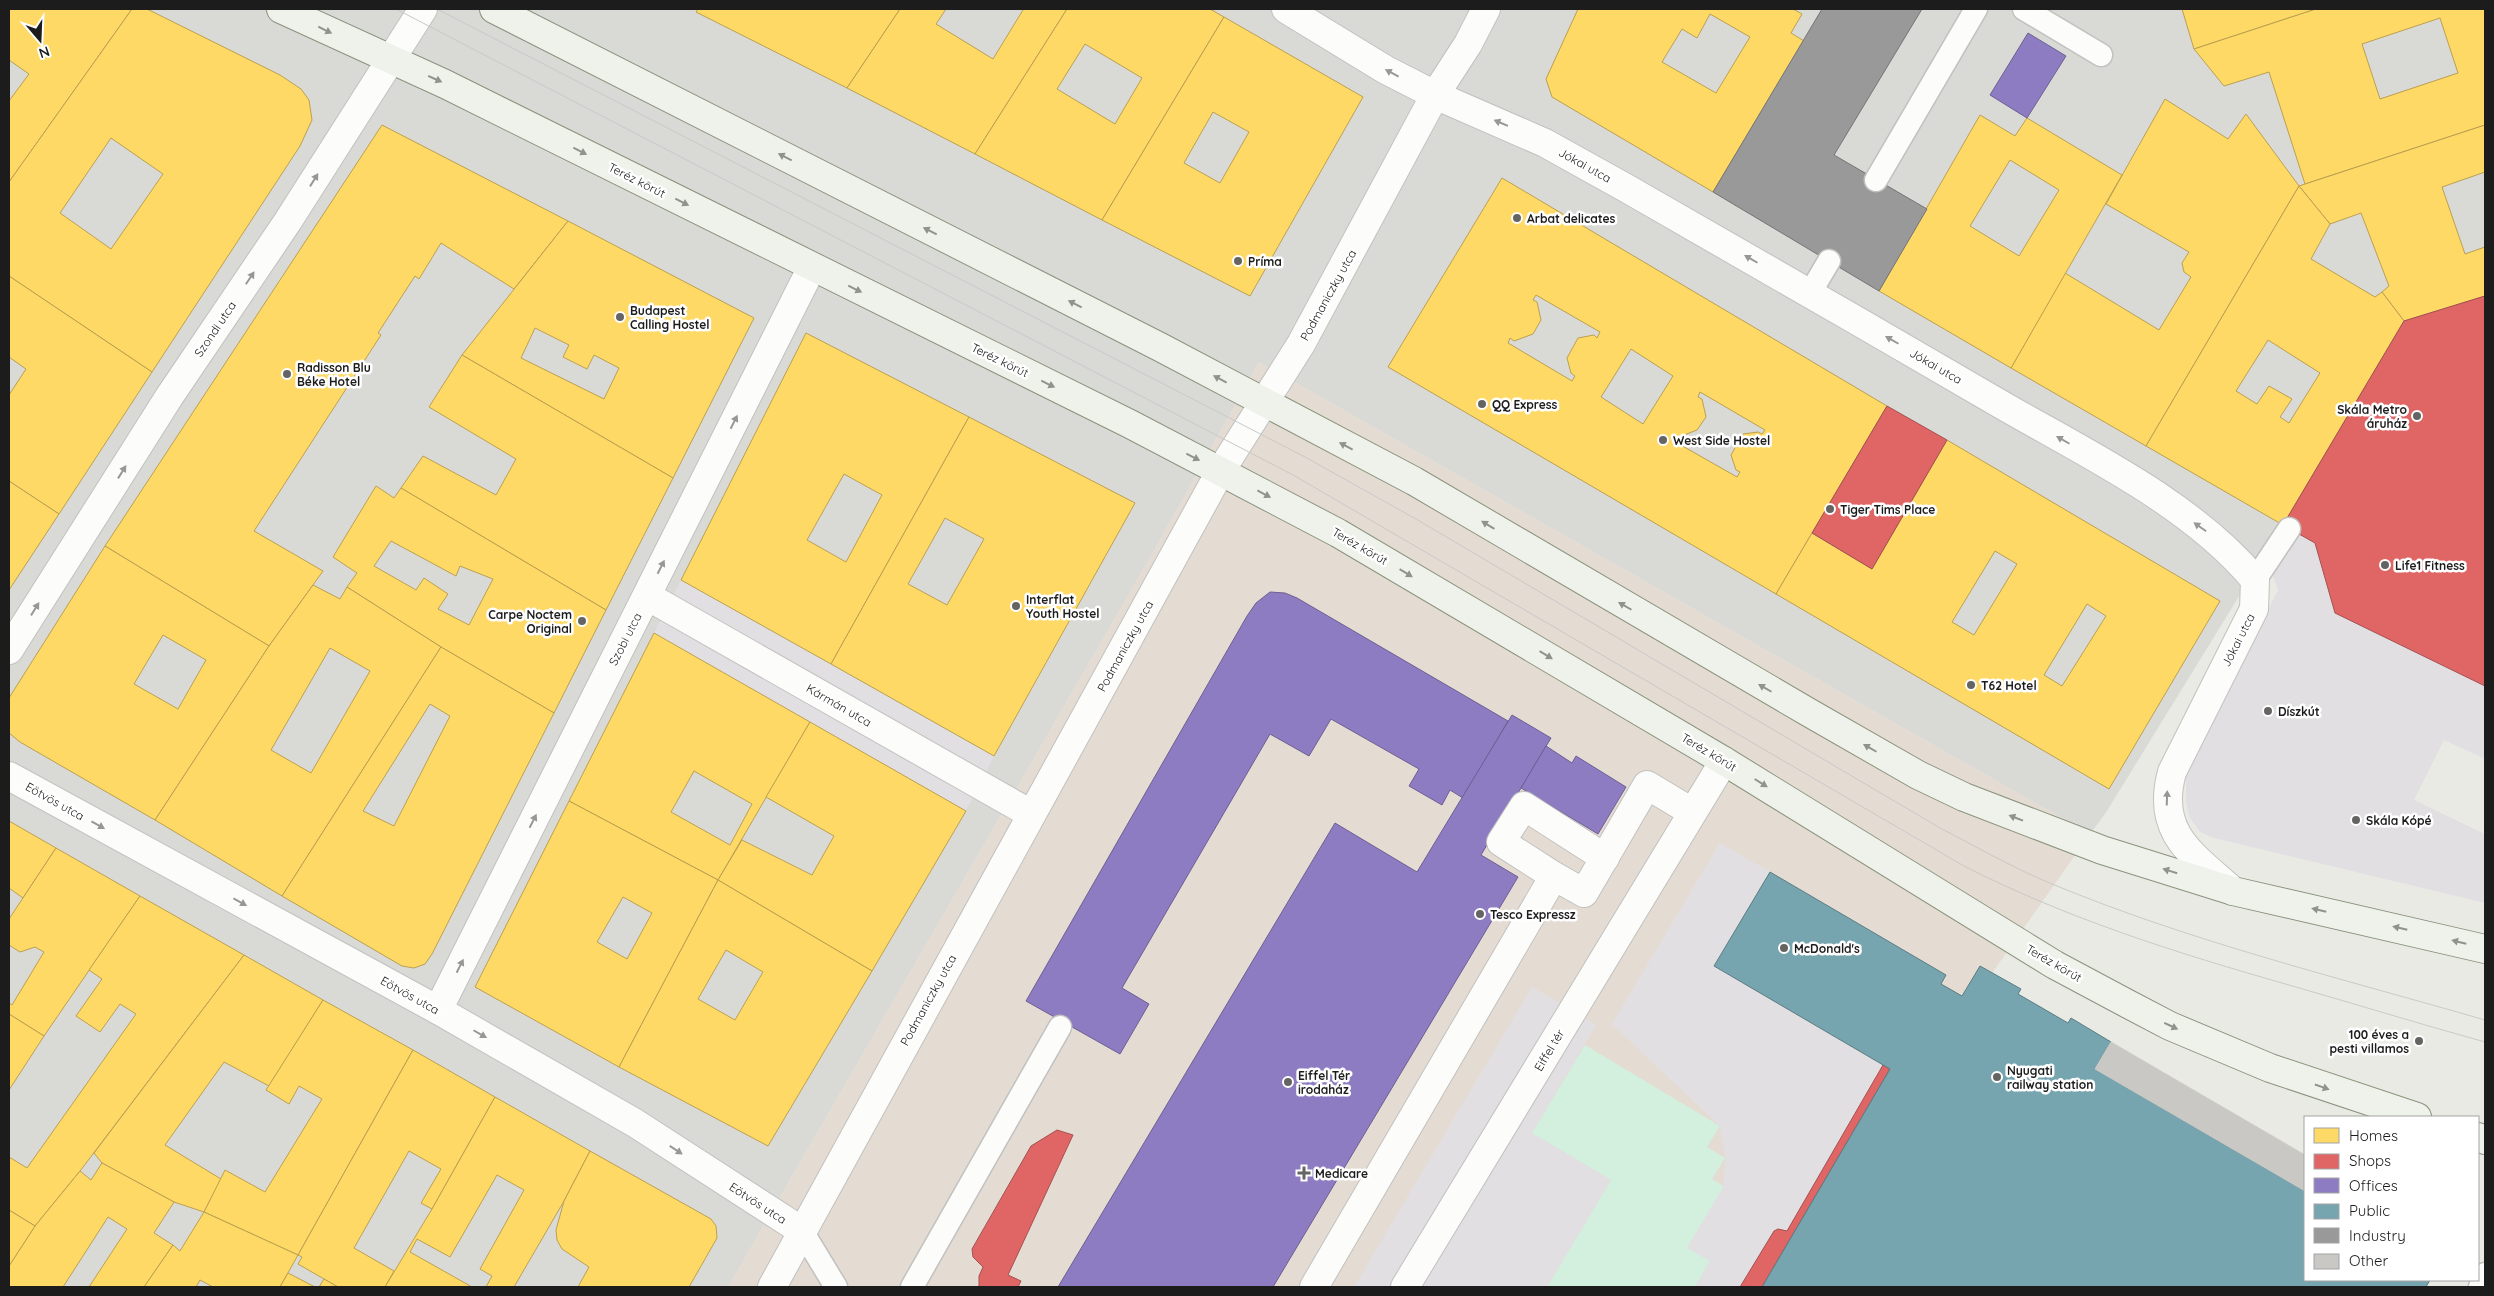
<svg xmlns="http://www.w3.org/2000/svg" width="2494" height="1296" viewBox="0 0 2494 1296" font-family="Quicksand,sans-serif">
  <style>
    .residential { fill: #d9d9d6 }
    .commercial { fill: #e4dbd3 }
    .park { fill: #d3f0de }
    .plaza { fill: #e2dfe3 }
    .homes { fill: #ffd966; stroke: #bba050; fill-rule: evenodd }
    .shops { fill: #e06666; stroke: #a55050 }
    .offices { fill: #8e7cc3; stroke: #6c5f91 }
    .public { fill: #76a5af; stroke: #5b7c83 }
    .industry { fill: #999; stroke: #747474 }
    .building { fill: #c9c8c4; stroke: #cdccc6 }
    .lines { fill: none; stroke-linecap: round; stroke-linejoin: round }
    .service-casing { stroke: #c1c1bf; stroke-width: 25 }
    .pedestrian-casing { stroke: #c1c1bf; stroke-width: 30 }
    .minor-casing { stroke: #c1c1bf; stroke-width: 30 }
    .tertiary-casing { stroke: #c1c1bf; stroke-width: 30 }
    .secondary-casing { stroke: #8a937e; stroke-width: 30 }
    .service { stroke: #fcfcfb; stroke-width: 22 }
    .pedestrian { stroke: #fcfcfb; stroke-width: 28 }
    .minor { stroke: #fcfcfb; stroke-width: 28 }
    .tertiary { stroke: #fcfcfb; stroke-width: 28 }
    .secondary { stroke: #eff2ea; stroke-width: 28 }
    .tram { stroke: #c9c9c8; stroke-width: 1 }
    .oneway { fill: #90928d }
    .oneway2 { fill: #979797 }
    .poi-dot { fill: #646462; stroke: #fff; stroke-width: 2 }
    .labels { text-anchor: middle; dominant-baseline: central; stroke-width: 5; stroke-linejoin: round; paint-order: stroke }
    .street-label { font-size: 12px; fill: #1c1c1c; stroke: #fff }
    .poi-label { font-size: 12px; font-weight: bold; fill: #1c1c1c; stroke: #fff; text-anchor: start }
  </style>
  <rect width="100%" height="100%" fill="#eaeae5"/>
  <polygon class="residential" points="9,9 2485,9 2485,296 2404,321 2283,525 2105,814 2090,834 1259,362 1155,549 728,1287 9,1287"/>
  <polygon class="commercial" points="1259,362 2090,834 1964,1013 1791,1287 728,1287 1155,549"/>
  <polygon class="park" points="1585,1045 1720,1126 1707,1147 1725,1158 1712,1179 1724,1186 1687,1248 1710,1261 1695,1287 1547,1287 1611,1180 1532,1133"/>
  <g class="plaza">
    <polygon points="2291,530 2315,543 2335,613 2485,686 2485,759 2444,740 2414,800 2485,834 2485,903 2214,838 2200,832 2190,818 2186,803 2186,773 2278,590 2269,566"/>
    <polygon points="681,580 994,756 966,811 654,633"/>
    <polygon points="1720,843 1770,872 1715,966 1883,1065 1787,1231 1778,1229 1774,1231 1740,1287 1695,1287 1710,1261 1687,1248 1724,1186 1725,1158 1720,1126 1612,1024"/>
    <polygon points="1532,987 1596,1025 1532,1133 1611,1180 1547,1287 1354,1287"/>
  </g>
  <g class="homes">
    <polygon points="9,9 132,9 9,182 9,101 29,74 9,60"/>
    <path d="M132,9H147L280,75L301,89L309,100L312,120L300,146L152,372L9,276V182ZM111,138L163,174L111,249L60,213Z"/>
    <polygon points="698,9 900,9 847,88 696,12"/>
    <polygon points="900,9 946,9 936,24 993,59 1023,10 1021,9 1067,9 975,154 847,88"/>
    <path d="M1067,9H1210L1224,17L1102,220L975,154ZM1085,44L1142,78L1115,124L1057,89Z"/>
    <path d="M1578,9H1793L1802,14L1791,33L1804,41L1713,192L1552,97L1546,79ZM1710,14L1750,37L1716,93L1662,62L1682,29L1697,38Z"/>
    <polygon points="2182,9 2316,9 2194,49"/>
    <path d="M2316,9H2485V125L2305,184L2269,72L2224,86L2194,49ZM2440,18L2458,73L2380,99L2362,44Z"/>
    <path d="M1224,17L1363,97L1250,296L1102,220ZM1213,112L1249,132L1220,183L1184,163Z"/>
    <polygon points="2165,99 2228,139 2246,114 2299,186 2146,446 2011,368 2065,273 2159,330 2191,277 2184,272 2182,263 2189,252 2106,204"/>
    <path d="M1980,115L2015,136L2027,118L2122,175L2011,368L1879,291ZM2010,160L2059,190L2019,256L1970,226Z"/>
    <polygon points="382,125 568,221 514,289 441,243 419,279 415,276 378,333 381,335 254,531 323,571 269,646 105,546"/>
    <polygon points="2485,125 2485,172 2442,187 2465,254 2485,247 2485,296 2404,321 2382,292 2389,286 2361,213 2330,224 2299,186"/>
    <path d="M1502,178L1887,406L1776,594L1388,367ZM1536,295L1600,332L1597,338L1594,335L1578,338L1567,358L1571,373L1575,376L1572,381L1508,343L1510,338L1514,341L1533,334L1541,320L1537,302L1533,300ZM1631,349L1673,376L1643,424L1601,397ZM1700,392L1765,430L1762,434L1758,432L1743,434L1731,455L1736,470L1740,472L1737,477L1672,440L1675,435L1679,437L1697,430L1706,417L1702,399L1698,397Z"/>
    <path d="M2299,186L2330,224L2311,259L2375,297L2382,292L2404,321L2283,525L2146,446ZM2268,340L2320,373L2289,423L2280,417L2292,399L2269,386L2257,404L2236,391Z"/>
    <path d="M568,221L754,318L673,478L462,355ZM535,328L569,345L563,357L587,369L594,355L619,368L604,399L521,358Z"/>
    <polygon points="9,276 152,372 59,514 9,481 9,395 26,369 9,357"/>
    <path d="M806,333L969,417L831,664L681,580ZM844,474L882,495L846,562L807,540Z"/>
    <polygon points="462,355 673,478 606,610 401,488 423,456 496,495 516,459 429,407"/>
    <path d="M969,417L1135,503L994,756L831,664ZM945,518L984,539L947,605L908,584Z"/>
    <path d="M1947,440L2220,601L2109,789L1776,594L1812,533L1872,569ZM1995,551L2017,564L1974,635L1952,622ZM2087,604L2106,616L2062,686L2044,675Z"/>
    <polygon points="9,481 59,514 9,590"/>
    <path d="M376,486L394,498L401,488L606,610L554,713L441,647L347,587L357,573L333,557ZM391,541L456,576L460,566L493,579L469,625L438,609L448,594L424,578L416,590L374,566Z"/>
    <path d="M105,546L269,646L155,820L20,742L9,733V698ZM163,635L206,660L178,709L134,684Z"/>
    <path d="M313,585L340,599L347,587L441,647L282,896L155,820L269,646ZM330,648L370,671L311,773L271,750Z"/>
    <path d="M654,633L810,722L718,880L569,801ZM694,771L752,804L730,845L671,812Z"/>
    <path d="M441,647L554,713L432,954L425,964L414,968L402,966L282,896ZM430,704L450,716L394,826L363,811Z"/>
    <polygon points="810,722 966,811 872,971 718,880 742,840 812,875 834,836 766,797"/>
    <path d="M569,801L718,880L619,1067L475,987ZM623,897L652,913L627,959L597,942Z"/>
    <polygon points="9,821 56,848 23,898 9,888"/>
    <polygon points="56,848 140,896 44,1036 9,1014 9,1003 12,1005 44,952 35,947 20,952 9,945 9,919"/>
    <path d="M718,880L872,971L768,1146L619,1067ZM726,950L763,972L735,1020L698,999Z"/>
    <polygon points="140,896 244,955 80,1171 35,1226 9,1210 9,1157 27,1168 136,1014 120,1004 100,1032 76,1016 102,979 89,970"/>
    <polygon points="244,955 323,1000 269,1086 224,1062 165,1145 221,1179 204,1212 174,1202 102,1163 94,1153"/>
    <polygon points="323,1000 413,1050 298,1255 204,1212 225,1170 265,1192 322,1099 299,1086 289,1104 266,1090"/>
    <polygon points="9,1014 44,1036 9,1090"/>
    <polygon points="413,1050 495,1097 432,1209 421,1203 441,1169 409,1151 354,1248 394,1271 385,1287 338,1287 298,1264 302,1257 298,1255"/>
    <polygon points="495,1097 590,1151 564,1201 514,1287 486,1287 492,1276 480,1269 524,1190 497,1175 450,1257 417,1239 410,1252 472,1287 385,1287 432,1209"/>
    <polygon points="590,1151 711,1219 716,1226 717,1238 689,1287 578,1287 589,1267 562,1249 557,1240 556,1230 564,1201"/>
    <polygon points="102,1163 174,1202 154,1233 173,1245 144,1287 89,1287 127,1229 108,1217 63,1287 9,1287 9,1266 35,1226 80,1171 91,1180"/>
    <polygon points="9,1210 35,1226 9,1266"/>
    <polygon points="204,1212 298,1255 280,1287 213,1287 200,1280 196,1287 144,1287 173,1245 180,1251"/>
    <polygon points="288,1273 315,1287 280,1287"/>
    <polygon points="324,1279 338,1287 319,1287"/>
  </g>
  <g class="shops">
    <polygon points="2485,296 2485,686 2335,613 2315,543 2283,525 2404,321"/>
    <polygon points="1887,406 1947,440 1872,569 1812,533"/>
    <polygon points="1883,1065 1890,1069 1762,1287 1740,1287 1774,1231 1778,1229 1787,1231"/>
    <polygon points="1057,1130 1073,1135 1008,1275 1021,1281 1018,1287 979,1287 979,1276 983,1267 973,1257 972,1249 1031,1146"/>
  </g>
  <g class="offices">
    <polygon points="2028,33 2066,56 2027,118 1990,95"/>
    <polygon points="1270,592 1285,593 1297,598 1508,721 1463,798 1450,790 1442,805 1409,786 1419,769 1331,719 1309,756 1270,734 1122,988 1149,1004 1120,1054 1026,1001 1247,616 1256,603"/>
    <polygon points="1512,715 1551,738 1481,855 1518,877 1273,1287 1058,1287 1335,823 1417,872"/>
    <polygon points="1546,746 1572,763 1576,756 1626,787 1598,834 1521,788"/>
  </g>
  <polygon class="public" points="1770,872 1946,975 1941,984 1962,996 1980,966 2021,989 2018,994 2068,1023 2071,1018 2111,1042 2095,1069 2305,1191 2305,1280 2430,1280 2426,1287 1762,1287 1890,1069 1714,966"/>
  <polygon class="industry" points="1822,9 1922,9 1834,155 1927,209 1879,291 1713,192"/>
  <polygon class="building" points="2111,1042 2305,1155 2305,1191 2095,1069"/>
  <g class="lines">
    <g class="service-casing">
      <g id="service">
        <polyline points="2024,9 2101,55"/>
        <polyline points="1876,180 1976,9"/>
        <polyline points="1810,293 1829,261"/>
        <polyline points="2255,580 2289,529"/>
        <polyline points="802,1231 836,1287"/>
        <polyline points="912,1287 1060,1027"/>
        <polyline points="2480,1287 2485,1274"/>
      </g>
    </g>
    <g class="pedestrian-casing">
      <g id="pedestrian">
        <polyline points="647,596 1031,814"/>
        <polyline points="1554,876 1501,842 1524,806 1605,858"/>
        <polyline points="1314,1287 1554,876 1584,893 1647,785 1692,812"/>
        <polyline points="1405,1287 1724,761"/>
      </g>
    </g>
    <g class="minor-casing">
      <g id="minor">
        <path d="M1286,9L1386,70L1435,95L1545,143L1626,188C1752,260 1877,332 2002,405C2087,454 2192,504 2255,580L2254,609L2172,772C2155,833 2193,855 2233,891"/>
        <polyline points="9,650 169,397 288,221 423,9"/>
        <polyline points="9,776 438,1010 635,1123 802,1231"/>
        <polyline points="438,1010 812,267"/>
      </g>
    </g>
    <g class="tertiary-casing">
      <polyline id="tertiary" points="772,1287 1220,472 1301,344 1435,95 1468,44 1486,9"/>
    </g>
    <g class="secondary-casing">
      <g id="secondary">
        <polyline points="281,9 445,84 1130,424 1338,533 1724,761 2055,965 2128,1004 2170,1026 2270,1068 2417,1117"/>
        <polyline points="494,9 1160,347 1414,481 1808,712 1918,775 1964,797 2102,850 2233,891 2485,949"/>
        <polyline points="2478,1137 2485,1140"/>
      </g>
    </g>
    <use href="#service" class="service"/>
    <use href="#pedestrian" class="pedestrian"/>
    <use href="#minor" class="minor"/>
    <use href="#tertiary" class="tertiary"/>
    <use href="#secondary" class="secondary"/>
    <g class="tram">
      <path d="M396,9L1295,476L1964,866C2068,919 2177,953 2289,985C2355,1004 2420,1024 2485,1042"/>
      <path d="M437,9L1305,457L1416,519L1940,828C1977,847 2013,868 2052,884C2192,942 2340,978 2485,1020"/>
    </g>
  </g>
  <defs><path id="oneway-solid" d="M-6-.8H1V-3.2L6.5 0L1 3.2V.8H-6Z" transform="scale(1.25)"/></defs>
  <g class="oneway">
    <use href="#oneway-solid" transform="translate(325 30) rotate(26)"/>
    <use href="#oneway-solid" transform="translate(435 79) rotate(24)"/>
    <use href="#oneway-solid" transform="translate(580 151) rotate(27)"/>
    <use href="#oneway-solid" transform="translate(785 157) rotate(-153)"/>
    <use href="#oneway-solid" transform="translate(682 202) rotate(27)"/>
    <use href="#oneway-solid" transform="translate(930 231) rotate(-153)"/>
    <use href="#oneway-solid" transform="translate(855 289) rotate(26)"/>
    <use href="#oneway-solid" transform="translate(1075 304) rotate(-153)"/>
    <use href="#oneway-solid" transform="translate(1220 379) rotate(-152)"/>
    <use href="#oneway-solid" transform="translate(1048 384) rotate(26)"/>
    <use href="#oneway-solid" transform="translate(1346 446) rotate(-152)"/>
    <use href="#oneway-solid" transform="translate(1193 457) rotate(27)"/>
    <use href="#oneway-solid" transform="translate(1264 494) rotate(28)"/>
    <use href="#oneway-solid" transform="translate(1488 525) rotate(-149)"/>
    <use href="#oneway-solid" transform="translate(1406 573) rotate(31)"/>
    <use href="#oneway-solid" transform="translate(1625 606) rotate(-150)"/>
    <use href="#oneway-solid" transform="translate(1546 655) rotate(31)"/>
    <use href="#oneway-solid" transform="translate(1765 688) rotate(-150)"/>
    <use href="#oneway-solid" transform="translate(1870 748) rotate(-150)"/>
    <use href="#oneway-solid" transform="translate(1761 783) rotate(32)"/>
    <use href="#oneway-solid" transform="translate(2016 818) rotate(-159)"/>
    <use href="#oneway-solid" transform="translate(2170 871) rotate(-163)"/>
    <use href="#oneway-solid" transform="translate(2319 910) rotate(-167)"/>
    <use href="#oneway-solid" transform="translate(2400 928) rotate(-167)"/>
    <use href="#oneway-solid" transform="translate(2459 942) rotate(-166)"/>
    <use href="#oneway-solid" transform="translate(2171 1026) rotate(25)"/>
    <use href="#oneway-solid" transform="translate(2322 1087) rotate(19)"/>
  </g>
  <g class="oneway2">
    <use href="#oneway-solid" transform="translate(1392 73) rotate(-152)"/>
    <use href="#oneway-solid" transform="translate(1501 123) rotate(-157)"/>
    <use href="#oneway-solid" transform="translate(314 180) rotate(-58)"/>
    <use href="#oneway-solid" transform="translate(1751 259) rotate(-150)"/>
    <use href="#oneway-solid" transform="translate(250 278) rotate(-56)"/>
    <use href="#oneway-solid" transform="translate(1892 340) rotate(-150)"/>
    <use href="#oneway-solid" transform="translate(734 422) rotate(-63)"/>
    <use href="#oneway-solid" transform="translate(2063 440) rotate(-150)"/>
    <use href="#oneway-solid" transform="translate(122 472) rotate(-58)"/>
    <use href="#oneway-solid" transform="translate(2200 527) rotate(-145)"/>
    <use href="#oneway-solid" transform="translate(661 567) rotate(-63)"/>
    <use href="#oneway-solid" transform="translate(35 609) rotate(-58)"/>
    <use href="#oneway-solid" transform="translate(2167 798) rotate(-88)"/>
    <use href="#oneway-solid" transform="translate(533 821) rotate(-63)"/>
    <use href="#oneway-solid" transform="translate(98 825) rotate(29)"/>
    <use href="#oneway-solid" transform="translate(240 902) rotate(29)"/>
    <use href="#oneway-solid" transform="translate(460 966) rotate(-63)"/>
    <use href="#oneway-solid" transform="translate(480 1034) rotate(30)"/>
    <use href="#oneway-solid" transform="translate(676 1150) rotate(33)"/>
  </g>
  <g class="poi-dot">
    <circle cx="1517" cy="218" r="5"/>
    <circle cx="1238" cy="261" r="5"/>
    <circle cx="620" cy="317" r="5"/>
    <circle cx="287" cy="374" r="5"/>
    <circle cx="1482" cy="404" r="5"/>
    <circle cx="2417" cy="416" r="5"/>
    <circle cx="1663" cy="440" r="5"/>
    <circle cx="1830" cy="509" r="5"/>
    <circle cx="2385" cy="565" r="5"/>
    <circle cx="1016" cy="606" r="5"/>
    <circle cx="582" cy="621" r="5"/>
    <circle cx="1971" cy="685" r="5"/>
    <circle cx="2268" cy="711" r="5"/>
    <circle cx="2356" cy="820" r="5"/>
    <circle cx="1480" cy="914" r="5"/>
    <circle cx="1784" cy="948" r="5"/>
    <circle cx="2419" cy="1041" r="5"/>
    <circle cx="1997" cy="1077" r="5"/>
    <circle cx="1288" cy="1082" r="5"/>
    <path d="M1301.5 1165.5h5v5h5v5h-5v5h-5v-5h-5v-5h5z"/>
  </g>
  <g class="labels">
    <g class="street-label">
      <text transform="translate(1585 165) rotate(29)">Jókai utca</text>
      <text transform="translate(637 180) rotate(27)">Teréz körút</text>
      <text transform="translate(1328 295) rotate(-61)">Podmaniczky utca</text>
      <text transform="translate(215 329) rotate(-56)">Szondi utca</text>
      <text transform="translate(1000 360) rotate(26)">Teréz körút</text>
      <text transform="translate(1936 366) rotate(30)">Jókai utca</text>
      <text transform="translate(1360 546) rotate(30)">Teréz körút</text>
      <text transform="translate(625 639) rotate(-63)">Szobi utca</text>
      <text transform="translate(2238 640) rotate(-63)">Jókai utca</text>
      <text transform="translate(1125 646) rotate(-61)">Podmaniczky utca</text>
      <text transform="translate(839 705) rotate(30)">Kármán utca</text>
      <text transform="translate(1709 752) rotate(31)">Teréz körút</text>
      <text transform="translate(55 801) rotate(29)">Eötvös utca</text>
      <text transform="translate(2054 963) rotate(30)">Teréz körút</text>
      <text transform="translate(410 995) rotate(29)">Eötvös utca</text>
      <text transform="translate(928 1000) rotate(-61)">Podmaniczky utca</text>
      <text transform="translate(1549 1050) rotate(-59)">Eiffel tér</text>
      <text transform="translate(758 1203) rotate(33)">Eötvös utca</text>
    </g>
    <g class="poi-label">
      <text x="1527" y="218">Arbat delicates</text>
      <text x="1248" y="261">Príma</text>
      <text x="630" y="310">Budapest<tspan x="630" dy="14">Calling Hostel</tspan></text>
      <text x="297" y="367">Radisson Blu<tspan x="297" dy="14">Béke Hotel</tspan></text>
      <text x="1492" y="404">QQ Express</text>
      <text x="2407" y="409" text-anchor="end">Skála Metro<tspan x="2407" dy="14">áruház</tspan></text>
      <text x="1673" y="440">West Side Hostel</text>
      <text x="1840" y="509">Tiger Tims Place</text>
      <text x="2395" y="565">Life1 Fitness</text>
      <text x="1026" y="599">Interflat<tspan x="1026" dy="14">Youth Hostel</tspan></text>
      <text x="572" y="614" text-anchor="end">Carpe Noctem<tspan x="572" dy="14">Original</tspan></text>
      <text x="1981" y="685">T62 Hotel</text>
      <text x="2278" y="711">Díszkút</text>
      <text x="2366" y="820">Skála Kópé</text>
      <text x="1490" y="914">Tesco Expressz</text>
      <text x="1794" y="948">McDonald's</text>
      <text x="2409" y="1034" text-anchor="end">100 éves a<tspan x="2409" dy="14">pesti villamos</tspan></text>
      <text x="2007" y="1070">Nyugati<tspan x="2007" dy="14">railway station</tspan></text>
      <text x="1298" y="1075">Eiffel Tér<tspan x="1298" dy="14">irodaház</tspan></text>
      <text x="1315" y="1173">Medicare</text>
    </g>
  </g>
  <rect width="2494" height="1296" fill="none" stroke="#1c1c1c" stroke-width="20"/>
  <rect x="2304" y="1116" width="175" height="165" fill="#ffffff" stroke="#a4a4a4"/>
  <rect x="2314" y="1128" width="25" height="15" fill="#ffd966" stroke="#a4a4a4"/>
  <text x="2349" y="1141" font-size="15" fill="#1c1c1c">Homes</text>
  <rect x="2314" y="1154" width="25" height="15" fill="#e06666" stroke="#a4a4a4"/>
  <text x="2349" y="1166" font-size="15" fill="#1c1c1c">Shops</text>
  <rect x="2314" y="1178" width="25" height="15" fill="#8e7cc3" stroke="#a4a4a4"/>
  <text x="2349" y="1191" font-size="15" fill="#1c1c1c">Offices</text>
  <rect x="2314" y="1204" width="25" height="15" fill="#76a5af" stroke="#a4a4a4"/>
  <text x="2349" y="1216" font-size="15" fill="#1c1c1c">Public</text>
  <rect x="2314" y="1228" width="25" height="15" fill="#999999" stroke="#a4a4a4"/>
  <text x="2349" y="1241" font-size="15" fill="#1c1c1c">Industry</text>
  <rect x="2314" y="1254" width="25" height="15" fill="#c9c8c4" stroke="#a4a4a4"/>
  <text x="2349" y="1266" font-size="15" fill="#1c1c1c">Other</text>
  <g transform="translate(40 40) rotate(161)" stroke="#ffffff" stroke-width="4" paint-order="stroke">
  <path d="M0-4L9 19L0 12L-9 19Z" fill="#1c1c1c"/>
  <text y="-8" font-size="14" font-weight="bold" text-anchor="middle" fill="#1c1c1c">N</text>
  </g>
</svg>
